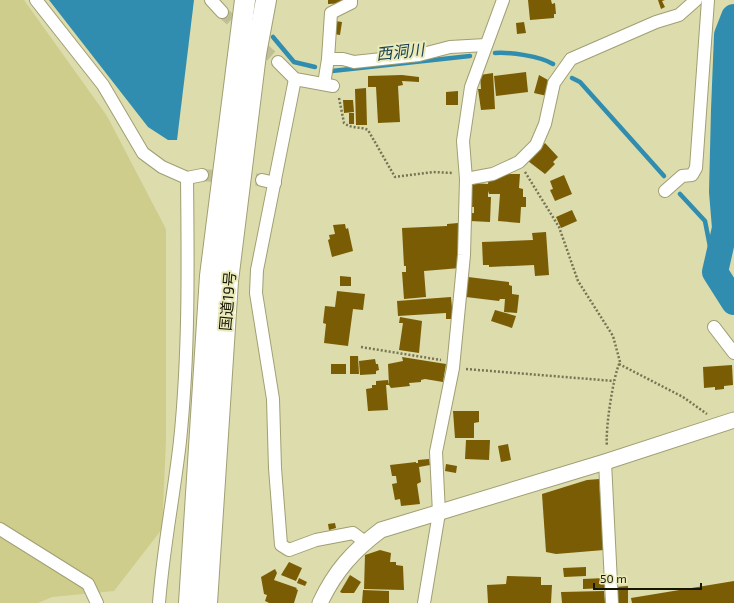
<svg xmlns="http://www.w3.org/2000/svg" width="734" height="603" viewBox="0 0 734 603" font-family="'Exo 2','Noto Sans JP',sans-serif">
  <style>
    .green { fill: #cfcd8b }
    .water { fill: #308daf }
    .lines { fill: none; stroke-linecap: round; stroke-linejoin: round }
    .stream { stroke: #308daf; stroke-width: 4.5 }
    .river { stroke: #308daf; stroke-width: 26 }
    .building { fill: #795c03 }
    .minor-tunnel { stroke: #bfbe94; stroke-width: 12; stroke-dasharray: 12 6; stroke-linecap: butt }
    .minor-casing { stroke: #a09f73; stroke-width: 14 }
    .tertiary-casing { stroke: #a09f73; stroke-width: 17 }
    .trunk-casing { stroke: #a09f73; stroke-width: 22 }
    .path { stroke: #757454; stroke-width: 2.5; stroke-dasharray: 2 2; stroke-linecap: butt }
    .minor { stroke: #fff; stroke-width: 12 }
    .tertiary { stroke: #fff; stroke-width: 15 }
    .trunk { stroke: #fff; stroke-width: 20 }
    .labels { text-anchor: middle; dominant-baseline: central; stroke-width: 4; stroke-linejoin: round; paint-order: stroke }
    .street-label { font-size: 15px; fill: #171605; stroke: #eaeaba }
    .water-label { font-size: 16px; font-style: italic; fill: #1d4454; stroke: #eaeaba }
  </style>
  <rect width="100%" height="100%" fill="#dddcad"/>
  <polygon class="green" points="0,0 24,0 107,116 166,229 166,441 162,529 114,591 52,597 38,603 0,603"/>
  <polygon class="water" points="49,0 194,0 177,140 168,140 148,127"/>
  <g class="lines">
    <g class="stream">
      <polyline points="273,37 294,62 315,67"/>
      <path d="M495,53C510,52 540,56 553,64"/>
      <polyline points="332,71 470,56"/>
      <polyline points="572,78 580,82 664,176"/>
      <polyline points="680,194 705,221 715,272"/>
    </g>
    <polyline class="river" points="734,17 727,35 724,110 722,192 725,228 715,272 734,302"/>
  </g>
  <g class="building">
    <polygon points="328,0 346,0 347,3 328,4"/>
    <polygon points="528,0 551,0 552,4 555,3 556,14 554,14 554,18 530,20"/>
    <polygon points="658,0 665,0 662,1 665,7 661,9"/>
    <polygon points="335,21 342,22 340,35 334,34"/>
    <polygon points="524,22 526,33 517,34 516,23"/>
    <polygon points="526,72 528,92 496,96 494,76"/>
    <polygon points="493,73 495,109 481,110 478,89 481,89 480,75"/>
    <polygon points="402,75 419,77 419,82 402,81 403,85 398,86 400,122 378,123 376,87 368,87 368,76"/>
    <polygon points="539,75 548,80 547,83 550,84 547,96 534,93"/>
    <polygon points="366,88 367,125 356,125 355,89"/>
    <polygon points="458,91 458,105 446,105 446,92"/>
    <polygon points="343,100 353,100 354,112 344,113"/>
    <rect x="349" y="113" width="5" height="11"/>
    <polygon points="545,143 558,157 553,162 555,164 545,174 528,161"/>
    <polygon points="510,174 520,174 519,188 523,189 523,197 526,197 526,207 521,207 520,223 498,221 500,194 489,194 488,191 488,197 491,197 490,222 470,221 471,213 474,213 474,207 471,207 471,198 475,198 471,198 472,183 488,184 489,178"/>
    <polygon points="564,175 572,194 555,201 550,190 553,189 550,181"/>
    <polygon points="572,210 577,221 561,228 556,217"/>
    <polygon points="458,223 461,256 460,268 424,271 426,297 404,299 402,272 406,272 406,266 404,266 402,228 447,226 447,224"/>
    <polygon points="345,224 346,229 348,228 353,251 332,257 328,240 330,239 329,235 335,234 333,225"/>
    <polygon points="546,232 549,275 535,276 534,265 489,267 489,265 483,265 482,242 533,240 532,233"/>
    <polygon points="340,276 351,277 351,286 340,286"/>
    <polygon points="468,277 509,282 509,285 512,286 512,294 519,295 517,313 504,312 505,299 500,299 499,301 466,297"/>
    <polygon points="337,291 365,294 363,310 353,309 348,346 324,343 326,324 323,323 325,306 335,307"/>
    <polygon points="451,297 453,319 446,319 446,313 398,316 397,301"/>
    <polygon points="495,310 516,316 512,328 491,321"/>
    <polygon points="400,317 422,321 419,353 399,350 403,323 399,323"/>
    <polygon points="350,356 358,356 359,374 350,374"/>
    <polygon points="402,357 446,364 443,382 425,379 421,380 421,382 409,383 410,386 391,388 389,385 388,364 403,361"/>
    <polygon points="375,359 376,364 378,364 379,370 376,371 376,374 360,375 359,361"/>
    <rect x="331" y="364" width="15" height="10"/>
    <polygon points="732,365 733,385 724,386 724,389 715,390 715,387 704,388 703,367"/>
    <polygon points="388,380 389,385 386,385 388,410 368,411 366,389 372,388 372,385 376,385 376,381"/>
    <polygon points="453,411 479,411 479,422 474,423 474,438 455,438"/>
    <polygon points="466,440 490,440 489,460 465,459"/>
    <polygon points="508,444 511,460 501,462 498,446"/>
    <polygon points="429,459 430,465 419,467 421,482 417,484 420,504 401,506 400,499 395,500 392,484 397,483 396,476 392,476 390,465 416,462 416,463 418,463 418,460"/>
    <polygon points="446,464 457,466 456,473 445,471"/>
    <polygon points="599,479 604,550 556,554 546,552 542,494 587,480"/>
    <polygon points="335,523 336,528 329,530 328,524"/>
    <polygon points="380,550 391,553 390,562 396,562 396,565 403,566 404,590 364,589 365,555"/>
    <polygon points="289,562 302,568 296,581 281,575"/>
    <polygon points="586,567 586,576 564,577 563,568"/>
    <polygon points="275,569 277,573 274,580 297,588 296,589 298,590 294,603 269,603 265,601 267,595 264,594 261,577"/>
    <polygon points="350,575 361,582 354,593 342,593 340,592"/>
    <polygon points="507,576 541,577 541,585 552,585 551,603 488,603 487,585 506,584"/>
    <polygon points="299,578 307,582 305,586 297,583"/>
    <polygon points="605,578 605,588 583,589 583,579"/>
    <polygon points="734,581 734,603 632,603 631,598"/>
    <polygon points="628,586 628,603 616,603 615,587"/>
    <polygon points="363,590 389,591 389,603 362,603"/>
    <polygon points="604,591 605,603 562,603 561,592"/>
  </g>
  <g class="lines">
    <g class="minor-tunnel">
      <polyline points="222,12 278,62"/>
      <polyline points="202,175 262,180"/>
    </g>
    <g class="minor-casing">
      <g id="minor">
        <polyline points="36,0 103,85 143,153 162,167 187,178 202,175"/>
        <polyline points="211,0 222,12"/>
        <polyline points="328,59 343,59 354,62 419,55 450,47 486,45"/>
        <polyline points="278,62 295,79 333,86"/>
        <polyline points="295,79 257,270 256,293 273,399 275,468 281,545 289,550 316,540 353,533 365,542"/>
        <polyline points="324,84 328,59 331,13 351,3 351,0"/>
        <polyline points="466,179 493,174 519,162 536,145 545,124 554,83 571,59 656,22 679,15 696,0"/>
        <polyline points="262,180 275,183"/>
        <polyline points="665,191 682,176 692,175 696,168 708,0"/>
        <polyline points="714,327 734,353"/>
        <polyline points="605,462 612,603"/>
        <polyline points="0,529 88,584 97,603"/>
        <path d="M159,603C163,549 174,495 180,441C189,354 188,265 187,178"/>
        <polyline points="424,603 439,513 436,452 453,368 464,255 466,179 463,141 471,87 503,0"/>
      </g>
    </g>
    <g class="tertiary-casing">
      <path id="tertiary" d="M320,603C335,571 353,551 381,530L605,462L734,420"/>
    </g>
    <g class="trunk-casing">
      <g id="trunk">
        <polyline points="189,603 210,276 245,0"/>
        <polyline points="207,603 228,281 256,54 266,0"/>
      </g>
    </g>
    <g class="path">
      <path d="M339,98L344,123C351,129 360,126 368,130L395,177L433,172L453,173"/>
      <path d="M525,172L559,227L578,281L613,336L620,362C613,376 605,431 607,446"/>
      <polyline points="361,347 441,360"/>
      <polyline points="619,364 683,397 707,414"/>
      <polyline points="466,369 614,381"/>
    </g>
    <use href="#minor" class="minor"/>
    <use href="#tertiary" class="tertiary"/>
    <use href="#trunk" class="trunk"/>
  </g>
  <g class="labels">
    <g class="street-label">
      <text transform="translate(227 301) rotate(-85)">国道19号</text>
    </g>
    <g class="water-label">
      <text transform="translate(400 51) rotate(-6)">西洞川</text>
    </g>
  </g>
  <path d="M594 583v6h107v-6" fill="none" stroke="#171605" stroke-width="2"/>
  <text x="600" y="583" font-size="12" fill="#171605" stroke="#eaeaba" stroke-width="3" paint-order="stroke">50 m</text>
</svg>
